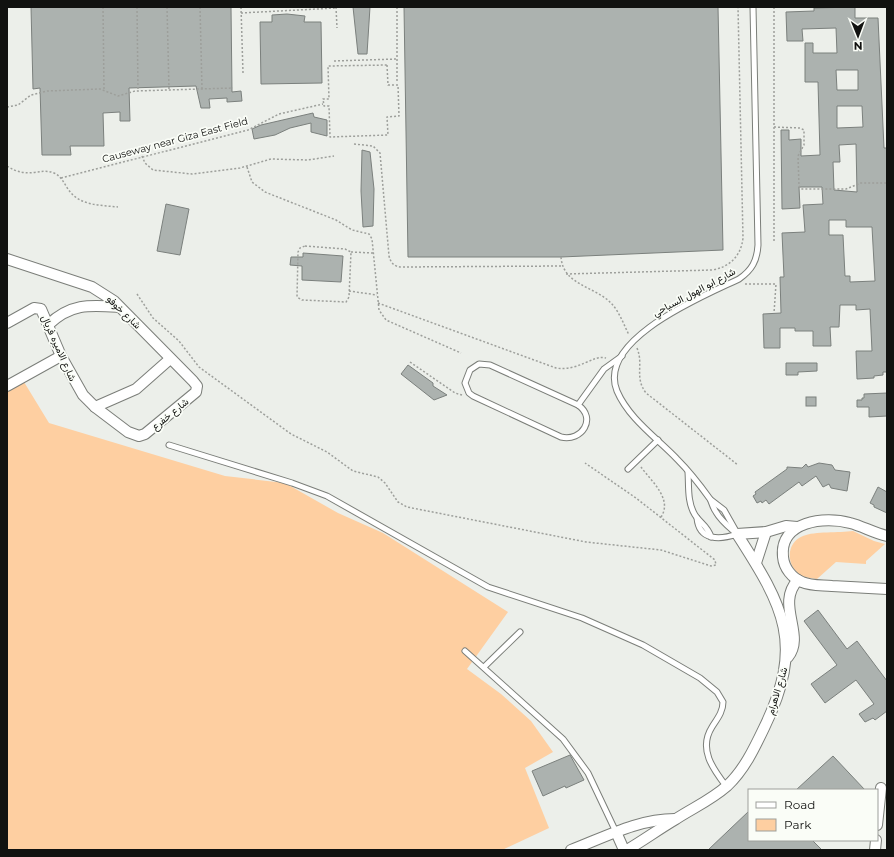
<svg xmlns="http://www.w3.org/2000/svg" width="894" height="857" viewBox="0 0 894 857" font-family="Montserrat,Vazirmatn,sans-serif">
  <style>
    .green { fill: #fecfa1 }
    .building { fill: #acb2af; stroke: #7b807d; fill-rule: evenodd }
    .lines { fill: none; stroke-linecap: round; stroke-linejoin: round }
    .lane-casing { stroke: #7b7e79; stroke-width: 7 }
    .street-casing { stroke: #7b7e79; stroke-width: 12 }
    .path { stroke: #9d9f9b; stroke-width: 1.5; stroke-dasharray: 2 2; stroke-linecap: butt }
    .lane { stroke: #fff; stroke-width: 5 }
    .street { stroke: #fff; stroke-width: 10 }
    .labels { text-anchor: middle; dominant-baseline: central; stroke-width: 3.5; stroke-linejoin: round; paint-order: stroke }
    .street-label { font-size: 10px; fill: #111210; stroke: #fafdf7 }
  </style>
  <rect width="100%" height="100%" fill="#ecefea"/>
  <g class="green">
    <polygon points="24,382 49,423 225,476 285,483 338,513 383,533 508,612 467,669 501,694 531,721 553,752 525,768 549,828 502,850 7,850 7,391"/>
    <path d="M853,531L874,541L885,544L866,561V564L836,562L817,579C812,578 807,578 802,576C786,567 785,543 803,536C815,531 839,533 853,531Z"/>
  </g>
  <g class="building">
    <polygon points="31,7 231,7 232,92 241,91 242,101 227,102 227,98 209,99 210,108 201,108 196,86 129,88 130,121 120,121 120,112 103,113 104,146 70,146 71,155 42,155 40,88 33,89"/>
    <polygon points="353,7 370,7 367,54 358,54"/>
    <polygon points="404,7 718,7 723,250 561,257 408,257"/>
    <path d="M855,7V18H878L884,148H887V372H883V375L874,376V378L857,379L856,351H872L870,309L856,310V305H840L839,327H830L831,346H813V331H795V328H780V348H764L763,314L781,313L780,277H784L782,233L805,232L803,205L823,204L822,187H799L800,208L782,209L781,130H789V140L801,139V156L820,155L818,82H805V43H813V53H837L836,28L802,29L803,41H787L786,12L814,11V8ZM836,70H858V90H837ZM837,106H862L863,127L837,128ZM856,144L857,192L834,190L833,162H840L839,145ZM829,220H846V227H872L875,281L850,282V276H845L843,235H829Z"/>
    <polygon points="287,14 305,16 304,22 321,22 322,83 261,84 260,22 272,22 272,15"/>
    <polygon points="313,113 314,117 327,120 327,136 311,132 311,123 290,128 275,135 254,139 252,129 261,125"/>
    <polygon points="362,150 370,152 374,189 373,226 363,227 361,191"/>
    <polygon points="166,204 189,209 180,255 157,251"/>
    <polygon points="303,253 343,256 341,282 302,280 302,266 290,265 291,257 303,257"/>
    <polygon points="786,363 817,363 817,371 798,372 798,375 786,375"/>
    <polygon points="408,365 433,383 433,386 447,395 434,400 401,374"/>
    <polygon points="887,393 887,416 869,417 869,407 857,407 857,400 862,400 862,398 864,398 864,394"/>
    <rect x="806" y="397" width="10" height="9"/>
    <polygon points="819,463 832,465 835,470 850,472 847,491 831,488 829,484 823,487 816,476 802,486 799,482 769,504 766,500 762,503 761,501 757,503 753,496 756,494 755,492 787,469 787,467 802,468 806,464 808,467"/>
    <polygon points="878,487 887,492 887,513 874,507 874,505 870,503"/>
    <polygon points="818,610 847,649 857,641 887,681 887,711 875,720 873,718 865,722 859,714 874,704 856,680 825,703 811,684 837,665 804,621"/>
    <polygon points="570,755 584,780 566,788 565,786 543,796 532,771"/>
    <polygon points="833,756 865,790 796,790"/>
    <polygon points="749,811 749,840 812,840 822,850 708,850"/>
  </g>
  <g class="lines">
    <g class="lane-casing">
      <g id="lane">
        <path d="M479,364L490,365L578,405C597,418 582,442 561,437L473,396L469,393L465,383L470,370Z"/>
        <polyline points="578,405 604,369 622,356"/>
        <path d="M169,445L292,483L327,496L488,587L582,618L643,645L700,678L717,692L723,702C723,712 717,719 712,727C698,749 713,769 726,786"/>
        <polyline points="628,469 658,440"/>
        <path d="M688,472C689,486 687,502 695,515C700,523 708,526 711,537"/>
        <polyline points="711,500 724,510 737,533"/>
        <path d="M697,518C699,541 720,540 737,534"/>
        <path d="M737,534C729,527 721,521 716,512C713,508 712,503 710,499C700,485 689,471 677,459C657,438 629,419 617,391C596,339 706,295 739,279C752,270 757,261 758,245L753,7"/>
        <polyline points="465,651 563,739 588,773 616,832"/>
        <polyline points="484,667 520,632"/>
      </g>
    </g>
    <g class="street-casing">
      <g id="street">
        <polyline points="7,259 92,287 114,301 193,381 197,386 196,392 145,434 139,436 128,432 95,407 83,395 61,356 41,309 34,308 7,323"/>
        <path d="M48,325C71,303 90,305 119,307"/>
        <polyline points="7,386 61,356"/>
        <polyline points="95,407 136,389 170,359"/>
        <polyline points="737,534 766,532 786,526 797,527"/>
        <path d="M887,536C874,533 862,526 850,523C825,516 779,521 783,557C784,568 792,578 802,582C811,586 822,585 832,586C850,587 869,588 887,589"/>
        <polyline points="756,563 766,532"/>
        <path d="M788,657C806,635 775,604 798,580"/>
        <polyline points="877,825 881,788"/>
        <polyline points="616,832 624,850"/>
        <path d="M571,850C605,837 638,819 675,819"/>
        <path d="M627,850C644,840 659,829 676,819C693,808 711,800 727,786C744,770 754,749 764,728C805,644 784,607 737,534"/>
        <polyline points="875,850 876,840"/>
      </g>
    </g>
    <g class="path">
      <polyline points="103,7 104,89"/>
      <polyline points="137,7 138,91"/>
      <polyline points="167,7 169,90"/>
      <polyline points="200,7 202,89"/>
      <polyline points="241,7 243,73"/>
      <polyline points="336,7 337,28"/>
      <polyline points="397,7 397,81"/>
      <polyline points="774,7 774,242"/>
      <polyline points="241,13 336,8"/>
      <polyline points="334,61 397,59"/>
      <polygon points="387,65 388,85 398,85 399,116 387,117 388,135 330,137 329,106 324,106 323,99 329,99 328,66"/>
      <polyline points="7,107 18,105 31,95 47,91 100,89 118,96 135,91 233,88"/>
      <polyline points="774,127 800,128 804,130 804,145 798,156 799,186 801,189 846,189 861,183 887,183"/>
      <path d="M354,144L373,146L380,153L389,256C391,264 395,267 403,267L561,266"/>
      <polyline points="142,156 145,163 153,170 192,174 240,168 271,159 308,160 334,156"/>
      <path d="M7,166C28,180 40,167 54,173C61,176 64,183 68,189C79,206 100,205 118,207"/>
      <polyline points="247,167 252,182 265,192 336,220 352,230 369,234 372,239 379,310 386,320 461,353"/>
      <polyline points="61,178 248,130 279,114 323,104"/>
      <polygon points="305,246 345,249 351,252 349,297 346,302 302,300 297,297 298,252 300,248"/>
      <polyline points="351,252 373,253"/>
      <path d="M561,257C563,285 594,286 611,303C619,311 624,325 629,335"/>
      <path d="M566,274L712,270C730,267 741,256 743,238L738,7"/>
      <polyline points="745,284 776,284 774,313"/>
      <polyline points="349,291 377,295"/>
      <polyline points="137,294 153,318 179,341 199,367 291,434 327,452 353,471 378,477 385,483 398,502 407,507 586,542 661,550 711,566 716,565 715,560 636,498 585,463"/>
      <path d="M378,303L556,368C578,372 594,354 606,358"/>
      <path d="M637,348C644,365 634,377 646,393L738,465"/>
      <polyline points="410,362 455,393 462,395"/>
      <path d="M641,467C651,481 673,499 661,517"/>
    </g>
    <use href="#lane" class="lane"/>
    <use href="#street" class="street"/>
  </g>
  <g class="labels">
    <g class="street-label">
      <text transform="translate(175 140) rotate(-15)">Causeway near Giza East Field</text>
      <text transform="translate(694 292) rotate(-28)">شارع ابو الهول السياحي</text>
      <text transform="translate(124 312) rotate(44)">شارع خوفو</text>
      <text transform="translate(59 348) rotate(66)">شارع الاميره فريال</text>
      <text transform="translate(170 414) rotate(-39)">شارع خفرع</text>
      <text transform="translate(777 691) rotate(-73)">شارع الاهرام</text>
    </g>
  </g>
  <rect width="894" height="857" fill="none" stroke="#111210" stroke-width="16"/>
  <rect x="748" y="789" width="130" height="52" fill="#fafdf7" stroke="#9d9f9b"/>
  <rect x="756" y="802" width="20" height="6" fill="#ffffff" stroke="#9d9f9b"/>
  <text x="784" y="809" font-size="12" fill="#111210">Road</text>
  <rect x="756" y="819" width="20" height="12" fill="#fecfa1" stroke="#9d9f9b"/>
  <text x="784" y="829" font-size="12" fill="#111210">Park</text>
  <g transform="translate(858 36) rotate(179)" stroke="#fafdf7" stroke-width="3" paint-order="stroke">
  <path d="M0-3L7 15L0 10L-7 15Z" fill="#111210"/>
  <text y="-6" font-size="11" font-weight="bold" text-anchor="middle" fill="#111210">N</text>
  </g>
</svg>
